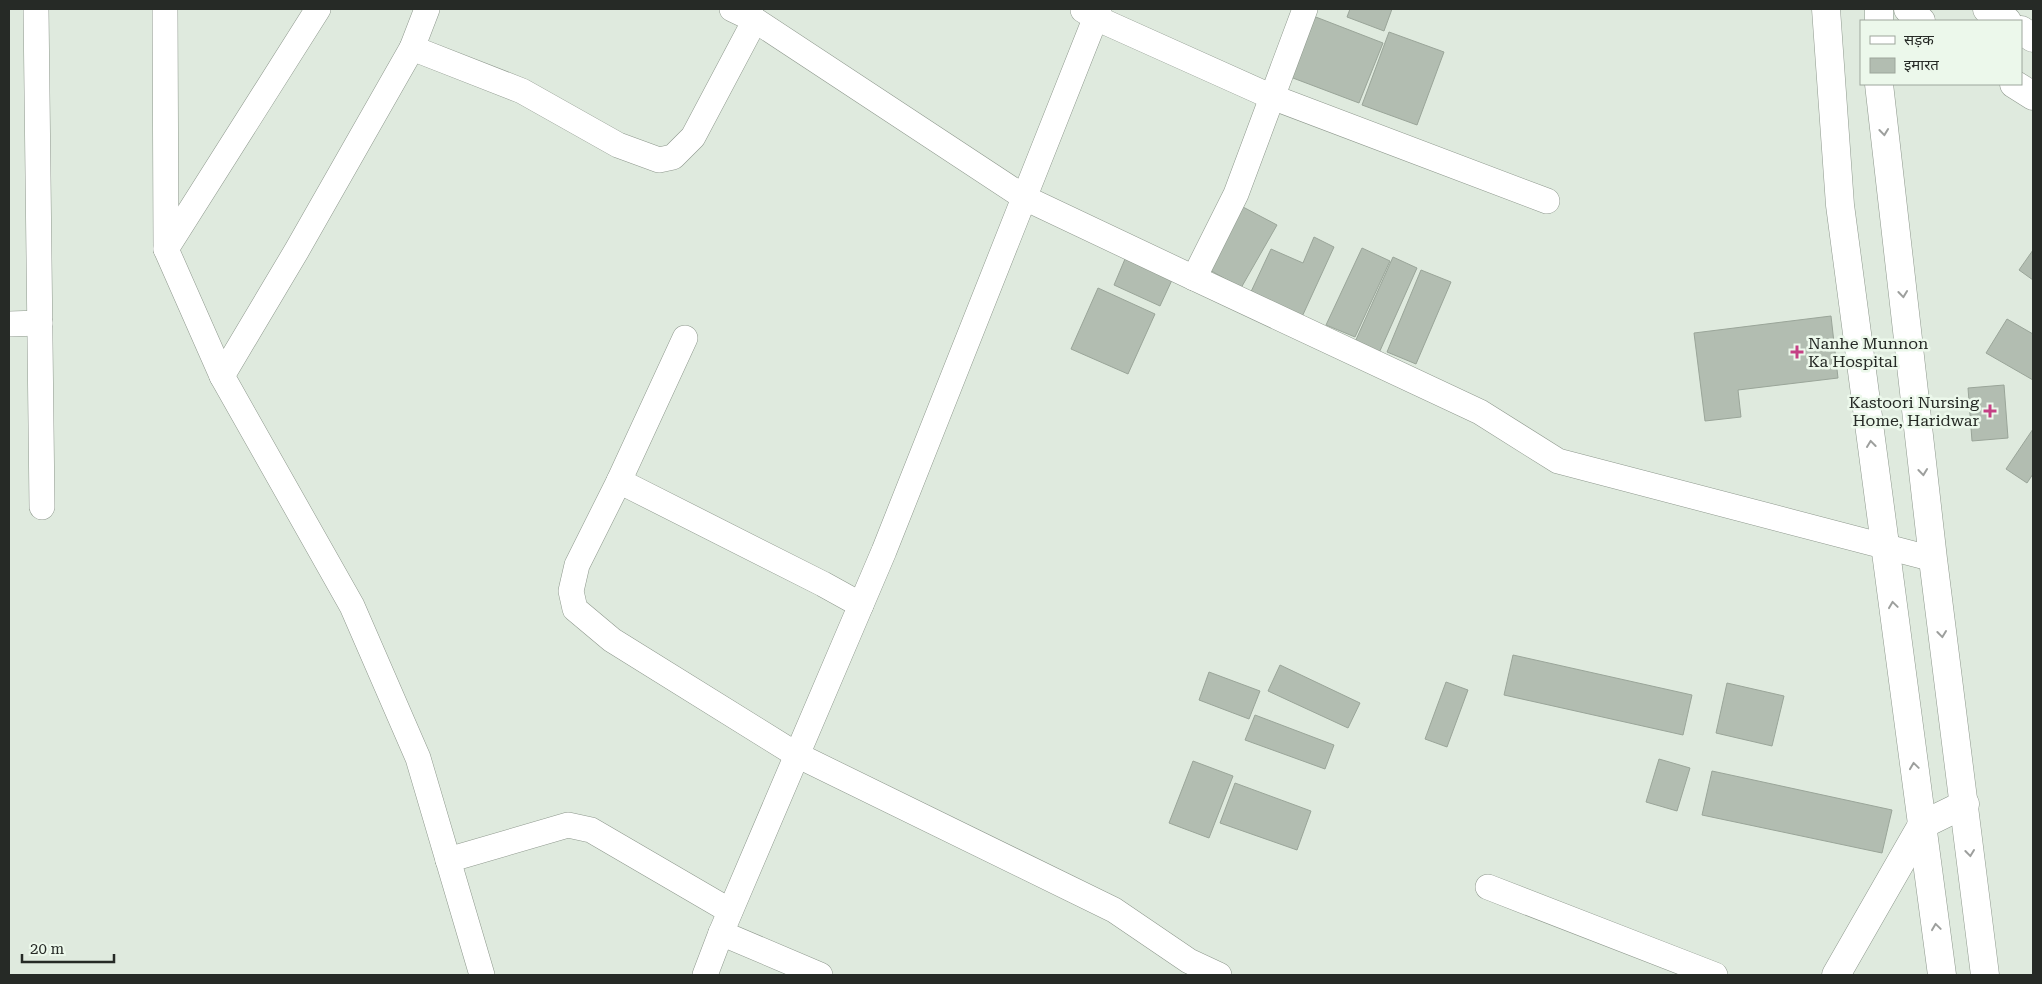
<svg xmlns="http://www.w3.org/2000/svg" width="2042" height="984" viewBox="0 0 2042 984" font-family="'Roboto Serif','Noto Sans Devanagari',serif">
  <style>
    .building { fill: #b2bdb1; stroke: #9aa599 }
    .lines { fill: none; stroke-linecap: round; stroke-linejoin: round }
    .street-casing { stroke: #8e988d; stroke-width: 26 }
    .secondary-casing { stroke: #8e988d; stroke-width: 29 }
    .primary-casing { stroke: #8e988d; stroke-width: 29 }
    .street { stroke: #fff; stroke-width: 25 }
    .secondary { stroke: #fff; stroke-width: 28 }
    .primary { stroke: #fff; stroke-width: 28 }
    .oneway { stroke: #9d9f9d }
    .poi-dot { fill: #c44084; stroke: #ecf8eb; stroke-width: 2 }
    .labels { text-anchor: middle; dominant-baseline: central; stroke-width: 5; stroke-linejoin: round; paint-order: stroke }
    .poi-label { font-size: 16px; fill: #262a26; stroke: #ecf8eb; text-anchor: start }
  </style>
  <rect width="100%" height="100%" fill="#dfeade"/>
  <g class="building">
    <polygon points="1350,9 1392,9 1384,31 1347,17"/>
    <polygon points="1308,14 1383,43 1359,103 1285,75"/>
    <polygon points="1389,32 1444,52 1417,125 1362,105"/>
    <polygon points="1243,207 1277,225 1241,288 1208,269"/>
    <polygon points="1314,237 1334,247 1301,319 1249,296 1271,249 1303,263"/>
    <polygon points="1362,248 1390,261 1355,337 1326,325"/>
    <polygon points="2033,250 2033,280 2019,270"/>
    <polygon points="1393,257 1417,268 1379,353 1355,342"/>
    <polygon points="1125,259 1172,280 1160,306 1114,285"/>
    <polygon points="1421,270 1451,282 1416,364 1387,352"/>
    <polygon points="1098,288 1155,314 1128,374 1071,349"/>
    <polygon points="1831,316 1838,378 1738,390 1741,417 1705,421 1694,333"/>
    <polygon points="2007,319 2033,334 2033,380 1986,353"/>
    <polygon points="2004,385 2008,438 1972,441 1968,388"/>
    <polygon points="2033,429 2033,474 2027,483 2006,469"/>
    <polygon points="1513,655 1692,695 1683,735 1504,695"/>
    <polygon points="1280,665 1360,703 1348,728 1268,691"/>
    <polygon points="1209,672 1260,691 1249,719 1199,700"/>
    <polygon points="1446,682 1468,690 1447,747 1425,739"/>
    <polygon points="1727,683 1784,696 1772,746 1716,733"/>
    <polygon points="1255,715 1334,745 1325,769 1245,740"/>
    <polygon points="1659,759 1690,768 1677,811 1646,802"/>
    <polygon points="1193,761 1233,776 1209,838 1169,823"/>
    <polygon points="1712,771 1892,810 1882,853 1702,815"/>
    <polygon points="1235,783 1311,811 1297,850 1220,823"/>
  </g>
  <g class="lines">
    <g class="street-casing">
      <g id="street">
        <polyline points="36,9 42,507"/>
        <polyline points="165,9 166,249 222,376"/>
        <polyline points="427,9 412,48 297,250 222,376 352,606 418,758 482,975"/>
        <polyline points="732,9 755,20 1025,198 1194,278"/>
        <polyline points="1305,9 1236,194 1194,278 1480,412 1558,461 1933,559"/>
        <polyline points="1083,10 1096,18 1272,97 1547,201"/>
        <polyline points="412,48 522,91 618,145 659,160 673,157 693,137 755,20"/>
        <polyline points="166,249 318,9"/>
        <polyline points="9,324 40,323"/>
        <polyline points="685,338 619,481 577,565 571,591 575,609 612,640 797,755 1114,910 1189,961 1219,975"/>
        <polyline points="619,481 823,584 861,605"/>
        <polyline points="448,860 568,825 591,830 730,911"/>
        <polyline points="1488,887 1715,975"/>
        <polyline points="721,933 820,975"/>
        <polyline points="705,975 721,933 884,551 1099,9"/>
      </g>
    </g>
    <g class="secondary-casing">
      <g id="secondary">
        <polyline points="1826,9 1840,205 1942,975"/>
        <polyline points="1879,21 1879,9"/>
        <polyline points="1879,84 1933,559 1985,975"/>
        <polyline points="1836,975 1922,825 1965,804"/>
      </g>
    </g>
    <g class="primary-casing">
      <g id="primary">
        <polyline points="1908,9 1921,21"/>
        <polyline points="1987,9 2007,21"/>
        <polyline points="2021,30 2033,38"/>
        <polyline points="2014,84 2033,96"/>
      </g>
    </g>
    <use href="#street" class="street"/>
    <use href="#secondary" class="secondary"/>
    <use href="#primary" class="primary"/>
  </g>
  <defs><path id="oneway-chevron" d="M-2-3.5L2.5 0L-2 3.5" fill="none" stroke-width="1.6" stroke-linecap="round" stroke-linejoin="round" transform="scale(1.25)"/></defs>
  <g class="oneway">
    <use href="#oneway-chevron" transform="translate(1884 132) rotate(84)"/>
    <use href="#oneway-chevron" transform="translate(1903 294) rotate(84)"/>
    <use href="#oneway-chevron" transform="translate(1871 444) rotate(-97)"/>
    <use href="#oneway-chevron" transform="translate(1923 472) rotate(84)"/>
    <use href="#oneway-chevron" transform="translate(1893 605) rotate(-98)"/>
    <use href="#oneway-chevron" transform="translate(1942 634) rotate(83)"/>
    <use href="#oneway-chevron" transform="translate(1914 766) rotate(-98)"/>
    <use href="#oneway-chevron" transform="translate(1970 853) rotate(83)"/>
    <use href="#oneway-chevron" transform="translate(1936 927) rotate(-98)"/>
  </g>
  <g class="poi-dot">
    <path d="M1794.5 344.5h5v5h5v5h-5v5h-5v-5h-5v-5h5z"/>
    <path d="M1987.5 403.5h5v5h5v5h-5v5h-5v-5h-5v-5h5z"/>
  </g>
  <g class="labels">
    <g class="poi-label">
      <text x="1808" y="343">Nanhe Munnon<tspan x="1808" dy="18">Ka Hospital</tspan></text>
      <text x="1979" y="402" text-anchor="end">Kastoori Nursing<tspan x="1979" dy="18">Home, Haridwar</tspan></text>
    </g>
  </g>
  <rect width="2042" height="984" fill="none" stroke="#262a26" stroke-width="20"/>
  <rect x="1860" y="20" width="162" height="65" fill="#ecf8eb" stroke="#9da69c"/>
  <rect x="1870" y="36" width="25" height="8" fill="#ffffff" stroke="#9da69c"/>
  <text x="1904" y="45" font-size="15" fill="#262a26">सड़क</text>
  <rect x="1870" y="58" width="25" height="15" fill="#b2bdb1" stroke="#9da69c"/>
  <text x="1904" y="70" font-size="15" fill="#262a26">इमारत</text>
  <path d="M22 954v8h92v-8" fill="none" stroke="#262a26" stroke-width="2.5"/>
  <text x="30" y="954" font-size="15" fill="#262a26" stroke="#ecf8eb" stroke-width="4" paint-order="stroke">20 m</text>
</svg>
